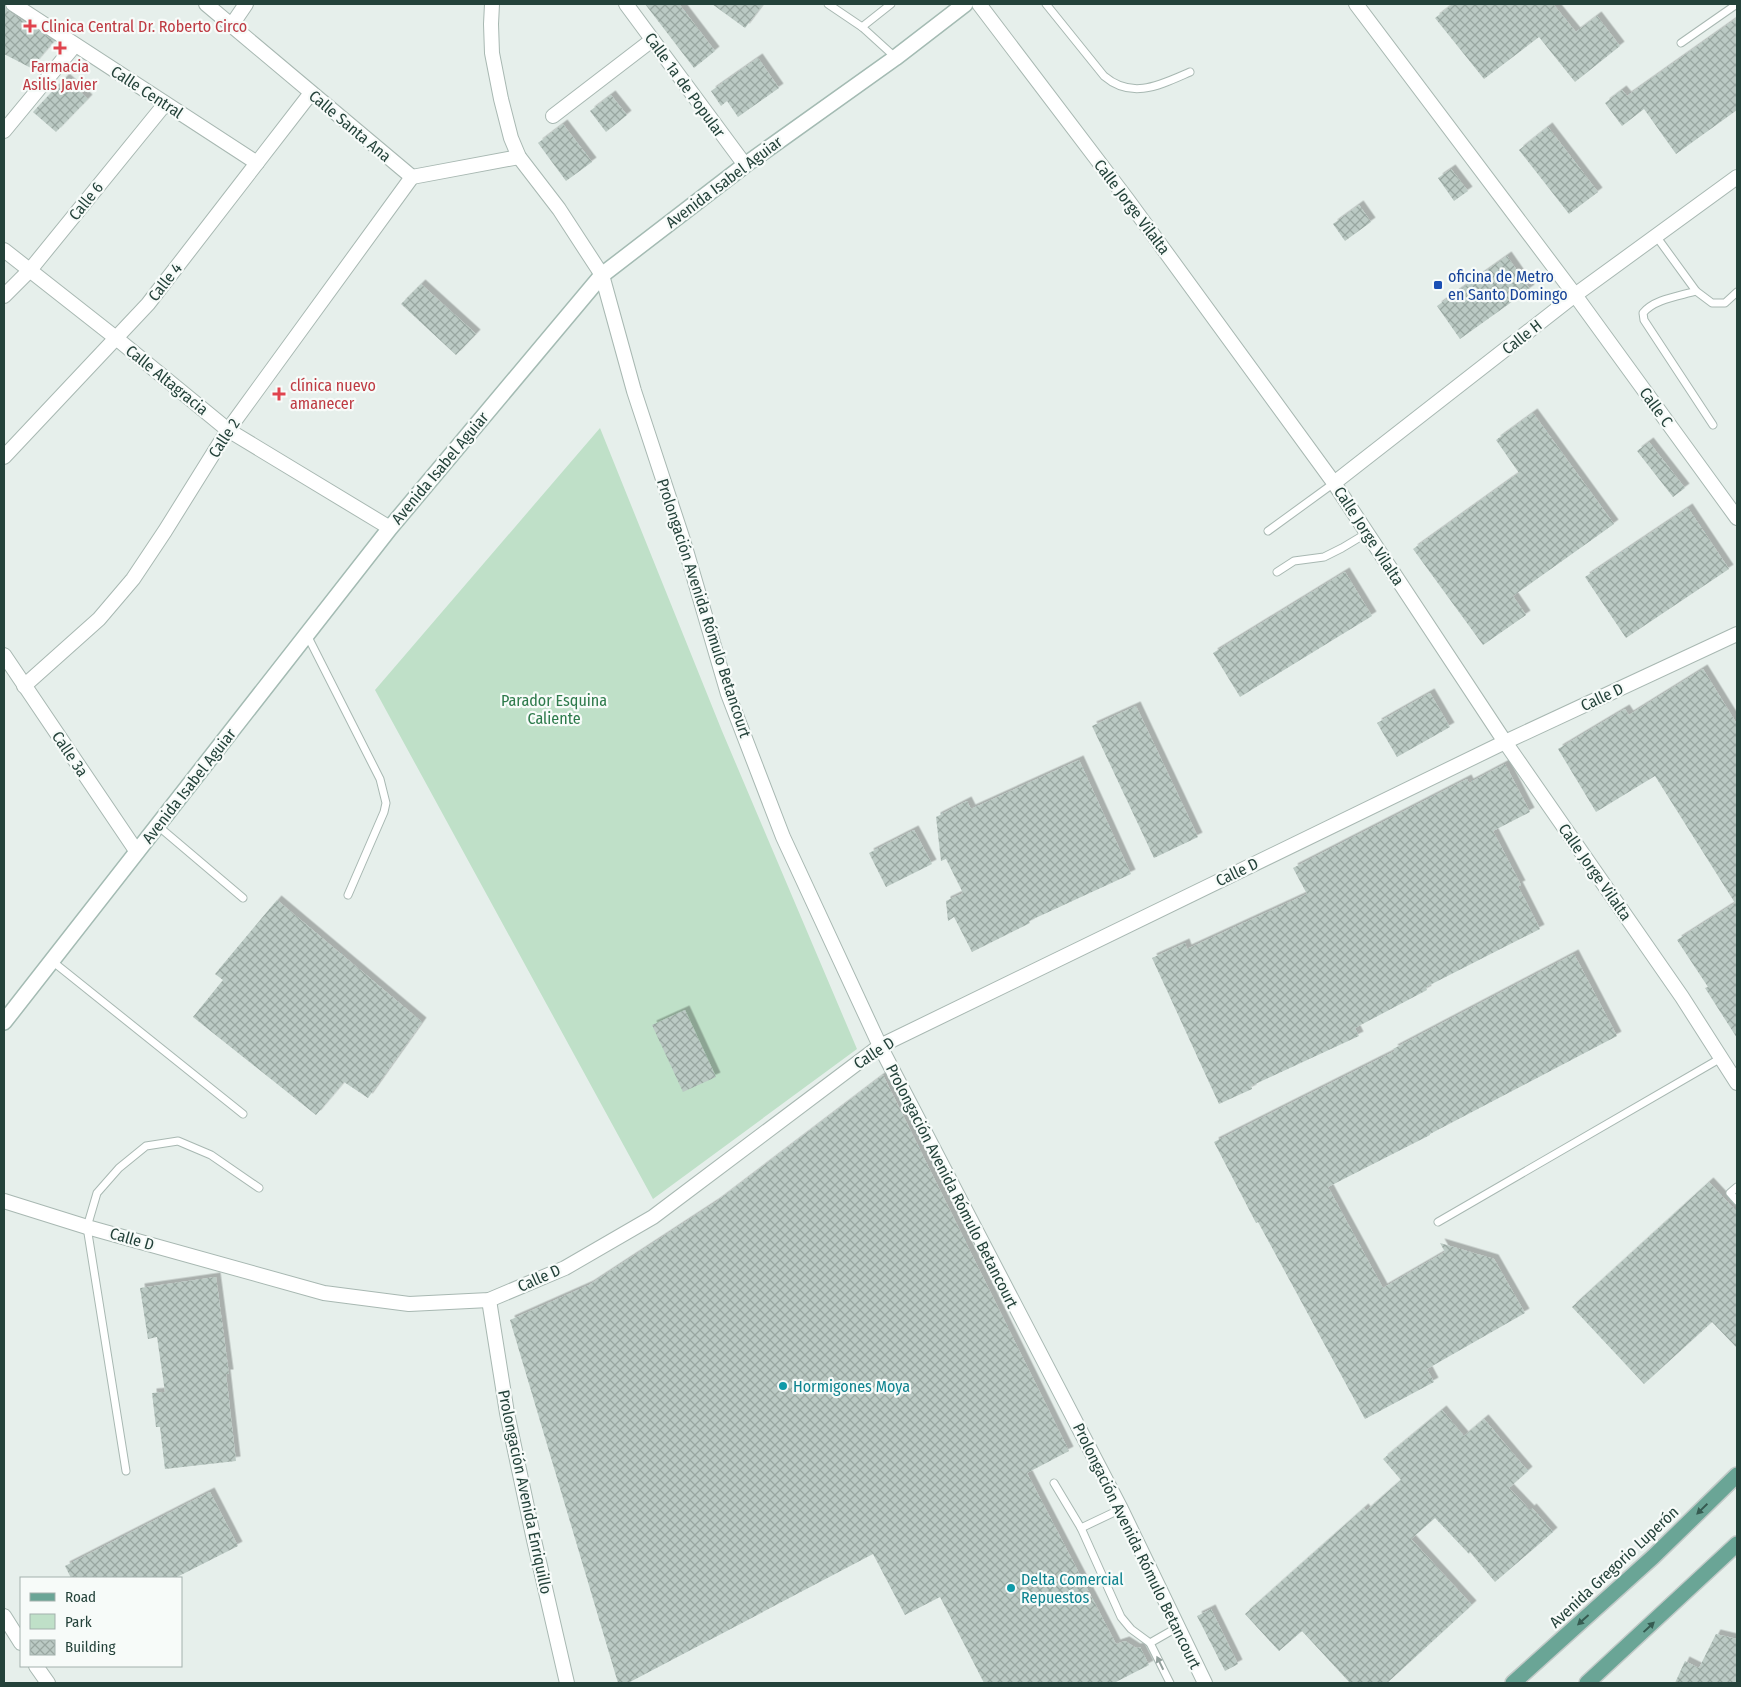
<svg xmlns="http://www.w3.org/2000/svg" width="1741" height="1687" viewBox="0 0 1741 1687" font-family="'Fira Sans Condensed',sans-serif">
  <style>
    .park { fill: #bfe0c8 }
    .building { fill: url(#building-cross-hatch); filter: url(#shadow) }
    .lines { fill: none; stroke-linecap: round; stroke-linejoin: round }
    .lane-casing { stroke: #a8b8b2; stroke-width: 9 }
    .street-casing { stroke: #a8b8b2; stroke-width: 16 }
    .secondary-casing { stroke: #a4bbb3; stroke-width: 18 }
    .primary-casing { stroke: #c2cac8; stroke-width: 18 }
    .lane { stroke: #fff; stroke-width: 7 }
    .street { stroke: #fff; stroke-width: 14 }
    .secondary { stroke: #fff; stroke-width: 15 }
    .primary { stroke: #6aa596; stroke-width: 15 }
    .oneway { fill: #365b51 }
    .oneway2 { fill: #92a09c }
    .health-dot { fill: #e0444e; stroke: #f7fbf9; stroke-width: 2 }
    .transit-dot { fill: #1a4fb4; stroke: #f7fbf9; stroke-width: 2 }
    .culture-dot { fill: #0f9aa8; stroke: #f7fbf9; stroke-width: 2 }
    .labels { text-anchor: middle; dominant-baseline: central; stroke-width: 4.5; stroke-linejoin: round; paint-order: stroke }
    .health-label { font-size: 16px; fill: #be3a42; stroke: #f7fbf9; text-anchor: start }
    .street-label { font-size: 16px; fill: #24423a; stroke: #f7fbf9 }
    .transit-label { font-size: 16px; fill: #164399; stroke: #f7fbf9; text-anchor: start }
    .park-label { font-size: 16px; fill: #2d7a4b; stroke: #f7fbf9 }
    .culture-label { font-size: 16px; fill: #0d838f; stroke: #f7fbf9; text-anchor: start }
  </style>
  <defs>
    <pattern id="building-cross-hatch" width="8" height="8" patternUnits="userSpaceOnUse" patternTransform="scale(1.25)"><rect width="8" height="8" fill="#bbcac4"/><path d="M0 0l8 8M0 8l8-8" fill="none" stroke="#98a6a0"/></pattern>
    <filter id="shadow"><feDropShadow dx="4.5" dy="-4.5" stdDeviation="0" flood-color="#0004"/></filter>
  </defs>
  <rect width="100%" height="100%" fill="#e6efeb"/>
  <polygon class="park" points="600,428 722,731 857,1049 653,1199 375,690"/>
  <g class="building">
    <polygon points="4,4 8,11 54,41 31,68 4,54"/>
    <polygon points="645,4 679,4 715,51 694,68"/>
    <polygon points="712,4 763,4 745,28"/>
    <polygon points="1453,4 1553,4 1576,32 1597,16 1620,46 1575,82 1539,37 1484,79 1435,18"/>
    <polygon points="1737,18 1737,110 1676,154 1644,109 1622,126 1605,103 1622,90 1627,96"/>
    <polygon points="758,58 779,88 738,117 727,101 721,106 711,91"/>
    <polygon points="65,78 88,99 56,132 33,112"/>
    <polygon points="611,95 627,115 606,132 590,111"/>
    <polygon points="563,124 592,162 566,181 538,143"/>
    <polygon points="1548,127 1598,192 1569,214 1519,150"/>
    <polygon points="1451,169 1468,191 1454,201 1438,178"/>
    <polygon points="1359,205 1371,222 1345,241 1333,224"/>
    <polygon points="1507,256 1530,289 1460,339 1437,306"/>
    <polygon points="421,284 476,334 456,355 401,304"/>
    <polygon points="1533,413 1614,524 1513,596 1526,615 1483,645 1413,549 1519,473 1496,440"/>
    <polygon points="1649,442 1685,488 1673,497 1637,451"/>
    <polygon points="1688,508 1729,569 1626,638 1585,577"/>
    <polygon points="1345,572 1372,616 1240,697 1213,653"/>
    <polygon points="1703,669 1737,724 1737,1038 1705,988 1708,987 1677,940 1735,903 1655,776 1596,812 1558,749 1625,709 1629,715"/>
    <polygon points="1430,693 1450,727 1397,757 1377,723"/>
    <polygon points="1136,706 1198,837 1154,858 1092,726"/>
    <polygon points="1079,760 1131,874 1029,921 1030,923 972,952 954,917 948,921 946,901 963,893 946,859 941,861 936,817 967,801 971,809"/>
    <polygon points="1505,764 1530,812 1493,831 1521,885 1518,886 1540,929 1426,987 1427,990 1355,1028 1359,1036 1251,1086 1252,1089 1219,1104 1152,958 1185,943 1187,949 1307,894 1293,868 1467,779 1469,783"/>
    <polygon points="914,830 932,864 886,887 869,853"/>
    <polygon points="277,900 422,1022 368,1098 344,1082 316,1115 193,1017 223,980 215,974"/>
    <polygon points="1574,954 1617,1036 1430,1134 1430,1135 1328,1187 1383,1288 1445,1252 1440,1243 1494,1259 1525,1313 1427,1369 1434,1382 1365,1419 1258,1222 1256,1223 1214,1142 1395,1051 1393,1049"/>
    <polygon points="685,1010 716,1077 683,1092 652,1025"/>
    <polygon points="883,1075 1069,1451 1027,1473 1116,1644 1125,1641 1136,1648 1140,1647 1149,1665 1114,1683 984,1683 940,1597 905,1615 873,1554 628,1683 618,1683 510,1320 589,1285 716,1202"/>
    <polygon points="1709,1182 1737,1212 1737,1348 1712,1322 1644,1384 1572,1307"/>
    <polygon points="216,1277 229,1374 226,1374 236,1461 165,1469 160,1427 156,1427 152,1393 165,1392 157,1337 148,1339 140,1288"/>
    <polygon points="1442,1410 1464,1436 1484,1419 1528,1471 1509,1488 1530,1510 1532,1508 1553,1532 1495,1582 1470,1552 1469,1554 1435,1518 1411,1539 1472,1605 1387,1683 1350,1683 1302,1631 1279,1651 1245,1614 1364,1508 1366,1511 1401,1480 1383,1459"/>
    <polygon points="210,1492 238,1546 175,1578 71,1578 65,1566"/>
    <polygon points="1211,1609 1238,1664 1225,1671 1197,1616"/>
    <polygon points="1716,1634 1737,1639 1737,1683 1675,1683 1685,1661 1699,1668"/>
  </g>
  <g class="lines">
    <g class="lane-casing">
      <g id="lane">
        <polyline points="828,4 862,27 895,57"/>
        <path d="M1046,4L1104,76C1132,100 1160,85 1190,72"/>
        <polyline points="862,27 891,4"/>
        <polyline points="1681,43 1737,4"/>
        <polyline points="1656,236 1696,291 1712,303 1725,303 1737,292"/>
        <path d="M1696,291C1680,296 1654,299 1643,313L1644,320L1713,425"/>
        <polyline points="1268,531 1334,483"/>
        <polyline points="1277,572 1294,561 1324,557 1342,548 1367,533"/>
        <polyline points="307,635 380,779 386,803 384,812 348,895"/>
        <polyline points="158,826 243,898"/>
        <polyline points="52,961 243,1114"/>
        <polyline points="1737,1187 1730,1193 1737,1201"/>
        <polyline points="1438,1222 1721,1058"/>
        <polyline points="126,1471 87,1227 97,1193 119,1168 146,1146 178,1141 211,1155 259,1188"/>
        <polyline points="1054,1483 1081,1528 1121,1617 1131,1629 1150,1643 1170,1683"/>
        <polyline points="1081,1528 1121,1509"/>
        <polyline points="1150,1643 1178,1627"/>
      </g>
    </g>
    <g class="street-casing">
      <g id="street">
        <polyline points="13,4 257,163"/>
        <polyline points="206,4 412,177"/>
        <polyline points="492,4 491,24 492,53 501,99 511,138 519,157 559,209 602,275 634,391 683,540 728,694 783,837 880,1046 1121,1509 1205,1683"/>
        <polyline points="626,4 745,165"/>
        <polyline points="979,4 1127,199 1334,483 1505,742 1682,997 1737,1083"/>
        <polyline points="1356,4 1575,295 1737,518"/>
        <polyline points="231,26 246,4"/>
        <polyline points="553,116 652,40"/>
        <polyline points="4,131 75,45"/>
        <polyline points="412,177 519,157"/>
        <polyline points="4,250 116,338 228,430 390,528"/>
        <polyline points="4,296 30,270 165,104"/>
        <polyline points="4,457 148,304 311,93"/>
        <polyline points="1334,483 1575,295 1737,177"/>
        <polyline points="4,655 137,852"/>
        <polyline points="24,686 99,619 133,579 165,531 228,430 412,177"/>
        <polyline points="4,1201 87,1227 324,1293 409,1304 489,1300 565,1268 653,1217 880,1046 1505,742 1737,634"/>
        <polyline points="489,1300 507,1413 534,1540 567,1683"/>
        <polyline points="4,1616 21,1643"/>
        <polyline points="36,1666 48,1683"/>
      </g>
    </g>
    <g class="secondary-casing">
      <polyline id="secondary" points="4,1022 390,528 602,275 745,165 895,58 965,4"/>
    </g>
    <g class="primary-casing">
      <g id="primary">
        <polyline points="1513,1683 1653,1557 1737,1475"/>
        <polyline points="1587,1683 1737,1544"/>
      </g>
    </g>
    <use href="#lane" class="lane"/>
    <use href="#street" class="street"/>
    <use href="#secondary" class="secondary"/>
    <use href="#primary" class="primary"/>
  </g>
  <defs><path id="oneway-solid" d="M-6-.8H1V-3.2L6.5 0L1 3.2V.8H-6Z" transform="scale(1.25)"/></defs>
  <g class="oneway">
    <use href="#oneway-solid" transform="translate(1702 1509) rotate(136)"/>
    <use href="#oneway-solid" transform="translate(1583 1620) rotate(138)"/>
    <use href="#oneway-solid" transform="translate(1649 1627) rotate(-43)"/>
  </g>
  <use class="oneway2" href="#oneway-solid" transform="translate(1160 1663) rotate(-116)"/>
  <g class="health-dot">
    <path d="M27.5 18.5h5v5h5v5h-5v5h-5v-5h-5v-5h5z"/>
    <path d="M57.5 40.5h5v5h5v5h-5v5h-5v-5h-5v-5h5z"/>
    <path d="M276.5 386.5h5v5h5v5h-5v5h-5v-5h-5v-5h5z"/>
  </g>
  <rect class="transit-dot" x="1433" y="280" width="10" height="10" rx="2.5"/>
  <g class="culture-dot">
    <circle cx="783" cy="1386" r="5"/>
    <circle cx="1011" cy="1588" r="5"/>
  </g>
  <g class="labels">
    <g class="health-label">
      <text x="41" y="26">Clinica Central Dr. Roberto Circo</text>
      <text x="60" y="66" text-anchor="middle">Farmacia<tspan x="60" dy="18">Asilis Javier</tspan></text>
      <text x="290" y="385">clínica nuevo<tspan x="290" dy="18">amanecer</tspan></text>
    </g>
    <g class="street-label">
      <text transform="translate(685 85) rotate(54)">Calle 1a de Popular</text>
      <text transform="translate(147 92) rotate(33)">Calle Central</text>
      <text transform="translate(350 126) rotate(40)">Calle Santa Ana</text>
      <text transform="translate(724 182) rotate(-37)">Avenida Isabel Aguiar</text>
      <text transform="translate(86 201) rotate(-51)">Calle 6</text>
      <text transform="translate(1132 207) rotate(53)">Calle Jorge Vilalta</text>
      <text transform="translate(165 282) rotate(-52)">Calle 4</text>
      <text transform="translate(1522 337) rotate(-38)">Calle H</text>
      <text transform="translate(167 380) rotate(39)">Calle Altagracia</text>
      <text transform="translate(1656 407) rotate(54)">Calle C</text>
      <text transform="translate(224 438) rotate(-57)">Calle 2</text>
      <text transform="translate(440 468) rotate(-50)">Avenida Isabel Aguiar</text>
      <text transform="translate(1369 536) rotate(57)">Calle Jorge Vilalta</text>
      <text transform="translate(704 608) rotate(72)">Prolongación Avenida Rómulo Betancourt</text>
      <text transform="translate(1602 697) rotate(-25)">Calle D</text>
      <text transform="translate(70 754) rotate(56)">Calle 3a</text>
      <text transform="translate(189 786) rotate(-52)">Avenida Isabel Aguiar</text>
      <text transform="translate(1237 872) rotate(-26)">Calle D</text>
      <text transform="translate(1595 872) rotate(55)">Calle Jorge Vilalta</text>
      <text transform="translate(874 1053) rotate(-33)">Calle D</text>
      <text transform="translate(952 1186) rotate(63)">Prolongación Avenida Rómulo Betancourt</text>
      <text transform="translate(132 1239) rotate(16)">Calle D</text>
      <text transform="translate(539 1278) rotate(-24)">Calle D</text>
      <text transform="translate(525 1492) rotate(78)">Prolongación Avenida Enriquillo</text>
      <text transform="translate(1137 1546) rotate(64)">Prolongación Avenida Rómulo Betancourt</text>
      <text transform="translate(1614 1567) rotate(-43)">Avenida Gregorio Luperón</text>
    </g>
    <g class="transit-label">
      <text x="1448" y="276">oficina de Metro<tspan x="1448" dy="18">en Santo Domingo</tspan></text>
    </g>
    <g class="park-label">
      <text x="554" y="700">Parador Esquina<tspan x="554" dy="18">Caliente</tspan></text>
    </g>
    <g class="culture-label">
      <text x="793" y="1386">Hormigones Moya</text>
      <text x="1021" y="1579">Delta Comercial<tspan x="1021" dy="18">Repuestos</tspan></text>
    </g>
  </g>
  <rect width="1741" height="1687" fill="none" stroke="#24423a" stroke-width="10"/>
  <rect x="20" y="1577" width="162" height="90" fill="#f7fbf9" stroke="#a3b1ad"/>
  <rect x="30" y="1593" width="25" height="8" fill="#6aa596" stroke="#a3b1ad"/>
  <text x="65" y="1602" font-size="15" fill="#24423a">Road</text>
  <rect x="30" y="1614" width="25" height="15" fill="#bfe0c8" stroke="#a3b1ad"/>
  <text x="65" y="1627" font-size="15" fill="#24423a">Park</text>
  <rect x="30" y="1640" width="25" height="15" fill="url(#building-cross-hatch)" stroke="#a3b1ad"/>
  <text x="65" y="1652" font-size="15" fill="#24423a">Building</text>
</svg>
